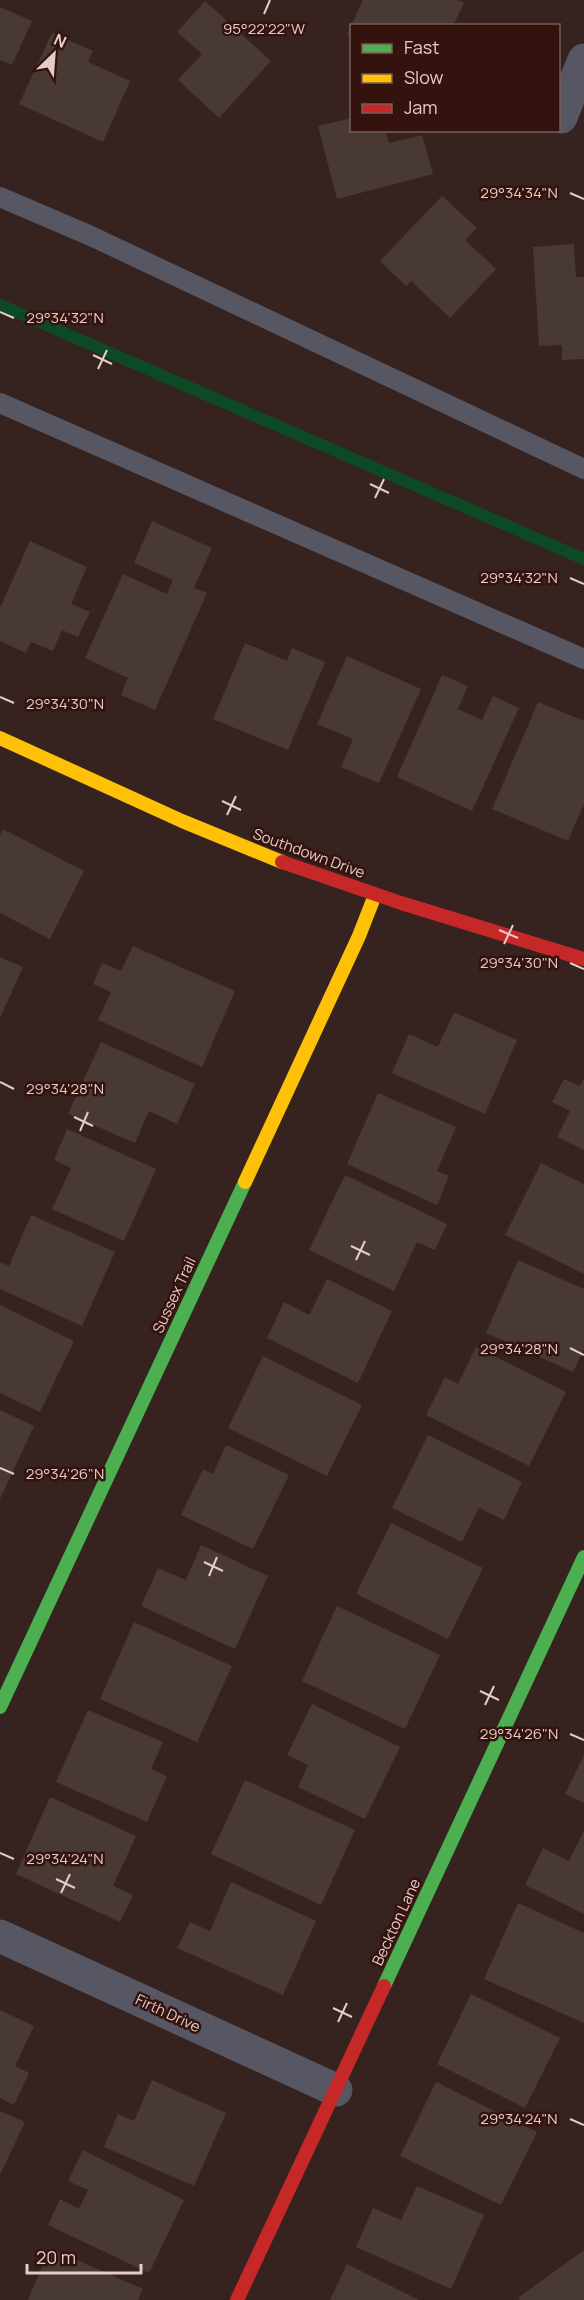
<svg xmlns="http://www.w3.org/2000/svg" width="584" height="2300" viewBox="0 0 584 2300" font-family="Manrope,sans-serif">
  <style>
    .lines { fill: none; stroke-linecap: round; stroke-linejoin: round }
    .stream { stroke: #0c4924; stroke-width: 12 }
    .building { fill: #493934 }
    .lane { stroke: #565762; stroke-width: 20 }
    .street { stroke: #565762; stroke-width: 33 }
    .fast { stroke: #4caf50; stroke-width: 14 }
    .slow { stroke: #ffc107; stroke-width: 14 }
    .jam { stroke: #c62828; stroke-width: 14 }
    .ticks { fill: none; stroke: #e4ccc7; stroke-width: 2 }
    .labels { text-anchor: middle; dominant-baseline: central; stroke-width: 5; stroke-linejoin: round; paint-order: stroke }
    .street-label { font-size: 15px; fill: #e4ccc7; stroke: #34120d }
    .ticks-label { font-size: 15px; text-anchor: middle; fill: #e4ccc7; stroke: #34120d; stroke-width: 5; stroke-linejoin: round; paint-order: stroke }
  </style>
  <rect width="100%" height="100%" fill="#36221f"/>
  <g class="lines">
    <polyline class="stream" points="0,305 584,559"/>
  </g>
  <g class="building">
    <polygon points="363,0 458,0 464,3 453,26 352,26 352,37 347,35"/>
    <polygon points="205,1 271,61 219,118 178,80 202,54 177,32"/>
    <polygon points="0,7 32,21 12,65 0,60"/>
    <polygon points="52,33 93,51 88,62 130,81 103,142 19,104"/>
    <polygon points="352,118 352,130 385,130 389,143 422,135 433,174 337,199 318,126"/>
    <polygon points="442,196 477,228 465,240 496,269 450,318 411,281 406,286 380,261"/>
    <polygon points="574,244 576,277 584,277 584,359 562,360 562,345 539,346 533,247"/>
    <polygon points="152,521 212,548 194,588 207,593 155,710 121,695 128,678 85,658 123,574 167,594 173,580 134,563"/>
    <polygon points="30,541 87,567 71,604 90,612 78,637 62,630 53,651 31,642 26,653 0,641 0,608"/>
    <polygon points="245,643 287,661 292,648 325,662 288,750 213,719"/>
    <polygon points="347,656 421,689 379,783 341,767 353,739 317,724"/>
    <polygon points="442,675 468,686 458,709 482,720 493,696 519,708 472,811 397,777"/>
    <polygon points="538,702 584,721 584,804 568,841 492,809"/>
    <polygon points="3,829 84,871 50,939 0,913 0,835"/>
    <polygon points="133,946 235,991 202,1067 98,1020 111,992 93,984 102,963 121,971"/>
    <polygon points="0,957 23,967 0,1018"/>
    <polygon points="454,1012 517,1040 485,1114 392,1073 409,1034 438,1047"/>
    <polygon points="101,1042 195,1084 177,1124 149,1111 135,1143 68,1114"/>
    <polygon points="584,1078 584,1150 557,1137 570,1111 552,1102 564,1079 580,1086"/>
    <polygon points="378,1093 456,1127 437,1171 449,1176 437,1205 347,1164"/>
    <polygon points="67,1129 156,1169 124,1241 52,1209 71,1168 54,1160"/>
    <polygon points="541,1163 584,1184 584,1274 505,1235"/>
    <polygon points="345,1175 447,1224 435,1250 417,1242 394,1291 309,1250"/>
    <polygon points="31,1215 115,1252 82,1326 0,1289 0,1262 9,1266"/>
    <polygon points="518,1260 584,1289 584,1349 573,1372 486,1333"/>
    <polygon points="327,1279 392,1311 358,1383 267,1338 284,1302 309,1315"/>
    <polygon points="0,1305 74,1341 40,1412 0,1393"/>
    <polygon points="476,1347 566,1392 529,1466 426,1415 445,1377 458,1384"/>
    <polygon points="263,1356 362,1405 327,1476 228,1428"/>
    <polygon points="0,1410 34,1426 0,1499"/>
    <polygon points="428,1435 522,1482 504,1520 479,1508 462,1542 392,1508"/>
    <polygon points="226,1445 289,1475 253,1549 181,1515 203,1469 213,1474"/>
    <polygon points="391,1523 483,1568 448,1639 356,1594"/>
    <polygon points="201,1545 268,1576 235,1649 141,1606 158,1568 186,1580"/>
    <polygon points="337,1606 440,1655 405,1729 302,1681"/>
    <polygon points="134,1622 232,1666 197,1742 100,1699"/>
    <polygon points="312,1704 400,1747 365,1819 298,1787 308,1765 287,1755"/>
    <polygon points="88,1710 163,1742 151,1769 167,1776 147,1822 56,1782"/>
    <polygon points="584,1755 584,1803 565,1794"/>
    <polygon points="245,1780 355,1830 321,1905 211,1854"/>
    <polygon points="50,1797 136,1836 113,1886 133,1895 120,1922 16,1874"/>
    <polygon points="584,1831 584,1914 525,1885 543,1848 569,1861"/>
    <polygon points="231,1882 316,1921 283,1995 177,1948 190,1922 210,1931"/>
    <polygon points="518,1903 584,1933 584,2023 484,1979"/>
    <polygon points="471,1994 560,2038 525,2108 437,2064"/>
    <polygon points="0,2010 34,2026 15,2066 29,2073 14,2105 0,2098"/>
    <polygon points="152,2080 226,2113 194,2186 104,2147 118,2114 134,2121"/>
    <polygon points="436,2082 537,2132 501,2205 400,2156"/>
    <polygon points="0,2111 25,2122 0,2175"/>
    <polygon points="83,2150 184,2200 149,2273 48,2225 60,2199 79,2209 88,2190 68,2181"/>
    <polygon points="417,2186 484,2215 451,2289 356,2247 373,2208 401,2220"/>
    <polygon points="50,2248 143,2289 138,2300 28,2300"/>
    <polygon points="584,2250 584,2300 520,2300 518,2298"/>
    <polygon points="347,2264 419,2300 330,2300"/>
  </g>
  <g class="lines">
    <g class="lane">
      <polyline points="0,197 91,236 584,469"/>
      <polyline points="0,403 584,659"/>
    </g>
    <g class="street">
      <polyline points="561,117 584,60"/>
      <polyline points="0,1936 336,2090"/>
    </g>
    <g class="fast">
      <polyline points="0,1707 245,1182"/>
      <polyline points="384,1986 584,1557"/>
    </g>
    <g class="slow">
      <polyline points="0,738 182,821 282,862"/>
      <polyline points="245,1182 359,936 375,895"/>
    </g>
    <g class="jam">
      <polyline points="282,862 401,903 584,959"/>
      <polyline points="237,2300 384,1986"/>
    </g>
  </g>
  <path class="ticks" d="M264,14L270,0M570,193L584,199M0,312L14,318M93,355L112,364M98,369L107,350M370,484L389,493M375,498L384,479M570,578L584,584M0,697L14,703M222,801L241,810M227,815L236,796M499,930L518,938M504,944L513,925M570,963L584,969M0,1082L14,1089M74,1117L93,1126M80,1131L88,1112M351,1246L370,1255M356,1260L365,1241M570,1348L584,1355M0,1468L14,1474M204,1562L223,1571M209,1576L217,1557M480,1691L499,1700M485,1705L494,1686M570,1734L584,1740M0,1853L14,1859M56,1879L75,1888M61,1893L70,1874M333,2008L352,2017M338,2022L347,2003M570,2119L584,2125"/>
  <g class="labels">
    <g class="street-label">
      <text transform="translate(309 853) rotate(20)">Southdown Drive</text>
      <text transform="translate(174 1295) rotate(-65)">Sussex Trail</text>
      <text transform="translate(396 1922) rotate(-65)">Beckton Lane</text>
      <text transform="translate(168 2013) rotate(25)">Firth Drive</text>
    </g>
  </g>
  <g class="ticks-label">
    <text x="264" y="34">95°22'22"W</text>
    <text x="519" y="198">29°34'34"N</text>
    <text x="65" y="323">29°34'32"N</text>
    <text x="519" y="583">29°34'32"N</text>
    <text x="65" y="709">29°34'30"N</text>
    <text x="519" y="968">29°34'30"N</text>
    <text x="65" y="1094">29°34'28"N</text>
    <text x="519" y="1354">29°34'28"N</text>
    <text x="65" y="1479">29°34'26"N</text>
    <text x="519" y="1739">29°34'26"N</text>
    <text x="65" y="1864">29°34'24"N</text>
    <text x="519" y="2124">29°34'24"N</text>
  </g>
  <rect x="350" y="24" width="210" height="108" fill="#34120d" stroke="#7a5c57" stroke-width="1.5"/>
  <rect x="362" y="44" width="30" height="9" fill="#4caf50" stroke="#7a5c57" stroke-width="1.5"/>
  <text x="404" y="54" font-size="18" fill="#e4ccc7">Fast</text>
  <rect x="362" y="74" width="30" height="9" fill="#ffc107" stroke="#7a5c57" stroke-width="1.5"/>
  <text x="404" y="84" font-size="18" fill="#e4ccc7">Slow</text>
  <rect x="362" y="104" width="30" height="9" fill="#c62828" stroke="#7a5c57" stroke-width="1.5"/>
  <text x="404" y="114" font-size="18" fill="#e4ccc7">Jam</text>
  <g transform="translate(54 54) rotate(25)" stroke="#34120d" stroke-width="4.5" paint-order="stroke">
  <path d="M0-4.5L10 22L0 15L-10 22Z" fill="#e4ccc7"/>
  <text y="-9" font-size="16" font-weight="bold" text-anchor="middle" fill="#e4ccc7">N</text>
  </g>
  <path d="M27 2264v9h114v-9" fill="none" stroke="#e4ccc7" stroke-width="3"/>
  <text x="36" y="2264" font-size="18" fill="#e4ccc7" stroke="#34120d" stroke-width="4.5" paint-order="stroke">20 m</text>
</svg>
